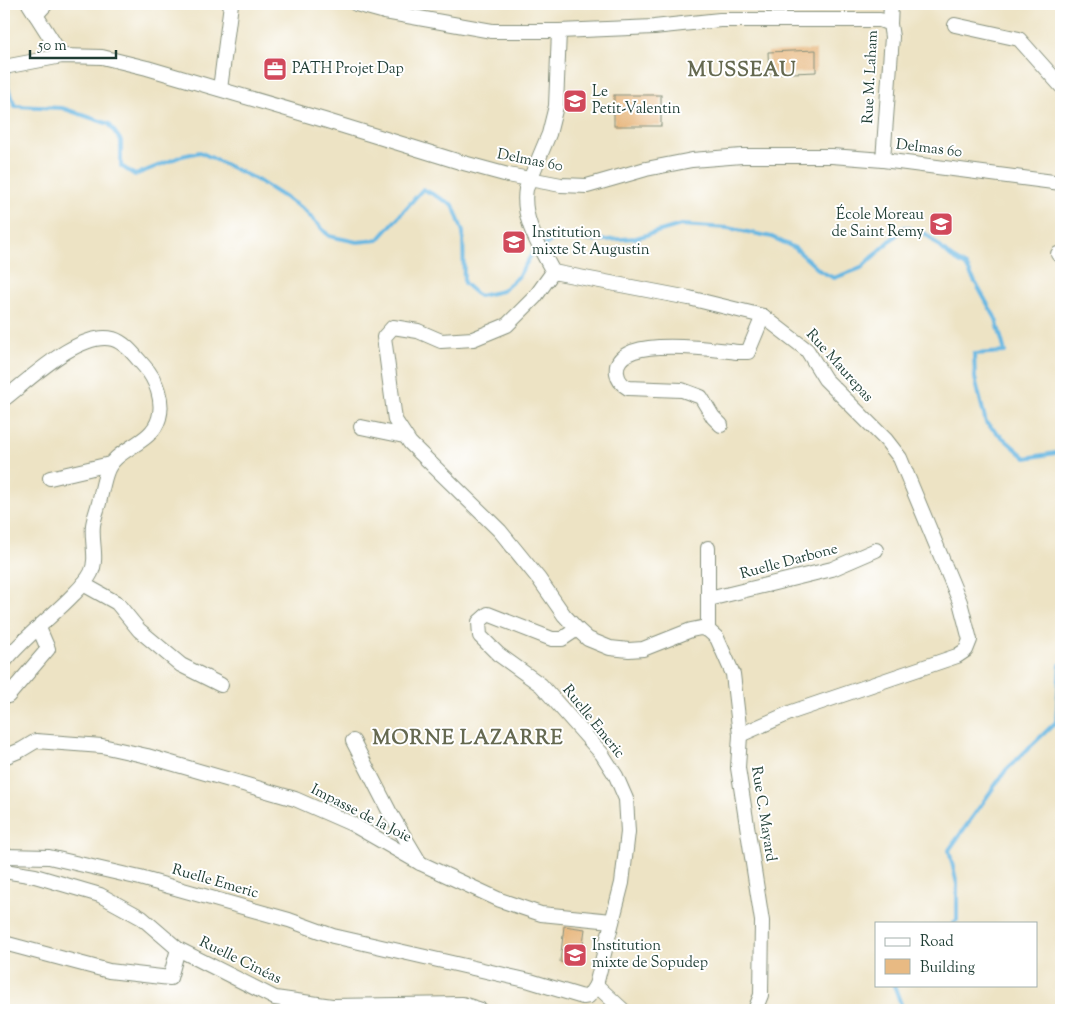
<svg xmlns="http://www.w3.org/2000/svg" width="1065" height="1014" viewBox="0 0 1065 1014" font-family="'Sorts Mill Goudy',serif">
  <style>
    .lines { fill: none; stroke-linecap: round; stroke-linejoin: round }
    .stream { stroke: #68b7e2; stroke-width: 4 }
    .building { fill: #e8ba83 }
    .minor-casing { stroke: #86907c; stroke-width: 16 }
    .minor { stroke: #fff; stroke-width: 14 }
    .labels { text-anchor: middle; dominant-baseline: central; stroke-width: 4; stroke-linejoin: round; paint-order: stroke }
    .poi-label { font-size: 15px; fill: #1f3d34; stroke: #fff; text-anchor: start }
    .street-label { font-size: 15px; fill: #1f3d34; stroke: #fff }
    .district-label { font-size: 20px; font-weight: bold; letter-spacing: 1px; fill: #656950; stroke: #fff }
  </style>
  <rect width="100%" height="100%" fill="#fff"/>
  <filter id="ink" filterUnits="userSpaceOnUse"><feTurbulence type="fractalNoise" baseFrequency=".02" numOctaves="2"/><feDisplacementMap in="SourceGraphic" scale="10" xChannelSelector="R" yChannelSelector="G"/><feConvolveMatrix kernelMatrix="1 2 1 2 8 2 1 2 1" color-interpolation-filters="sRGB"/></filter>
  <filter id="wash" filterUnits="userSpaceOnUse"><feTurbulence type="fractalNoise" baseFrequency=".0096" numOctaves="4" result="noise"/><feDisplacementMap in="SourceGraphic" scale="20" xChannelSelector="R" yChannelSelector="G"/><feGaussianBlur stdDeviation="1.12" result="paint"/><feColorMatrix in="noise" values="0 0 0 0 0 0 0 0 0 0 0 0 0 0 0 0 0 1.4 0 .05"/><feComposite in="paint" operator="in"/></filter>
  <g filter="url(#wash)">
    <rect width="100%" height="100%" fill="#ede3c4"/>
    <g class="lines">
      <g class="stream">
        <polyline points="4,31 8,49 8,88 15,106 62,108 109,124 121,141 121,166 135,175 182,156 200,152 257,180 303,209 329,236 357,242 378,240 423,189 453,205 463,232 464,283 479,296 502,291 518,277 532,254 554,239 568,235 591,241 636,238 681,225 728,228 772,237 795,248 820,271 834,278 861,268 905,227 926,234 951,257 966,266 996,319 1005,352 974,354 975,378 986,423 1026,458 1061,452"/>
        <polyline points="953,923 957,920 957,884 949,850 1006,770 1056,722 1060,665 1061,664"/>
        <polyline points="894,985 903,1010"/>
      </g>
    </g>
    <g id="blocks">
      <g class="building">
        <polygon points="816,50 816,72 769,74 768,52"/>
        <rect x="614" y="95" width="47" height="31"/>
        <polygon points="564,926 585,929 580,964 560,962"/>
      </g>
    </g>
  </g>
  <g filter="url(#ink)">
    <use href="#blocks" fill-opacity="0" stroke="#86907c" stroke-width="1"/>
    <g class="lines">
      <g class="minor-casing">
        <g id="minor">
          <polyline points="29,4 62,56"/>
          <polyline points="356,4 385,12 492,31 559,31 654,27 720,20 880,20 890,24 892,37 883,160"/>
          <polyline points="36,15 46,4"/>
          <polyline points="890,24 891,4"/>
          <polyline points="955,25 1019,39 1061,86"/>
          <polyline points="4,67 62,56 102,57 147,68 324,120 460,162 508,175 561,185 587,186 646,169 692,160 742,156 832,156 883,160 1061,183"/>
          <polyline points="220,89 231,4"/>
          <polyline points="1058,254 1061,254"/>
          <polyline points="553,272 689,298 763,316 807,350 825,379 886,440 900,458 960,602 970,640 966,650 957,656 792,712 740,735"/>
          <path d="M553,272C540,247 521,219 526,189L549,134L556,106L559,31"/>
          <path d="M4,399C29,380 80,330 113,339C126,343 135,356 144,366C156,379 164,401 159,418C151,446 114,447 106,474C103,483 101,494 99,503C97,510 94,518 93,525C91,541 98,559 91,573C87,581 80,588 74,594C52,617 24,637 4,662"/>
          <path d="M721,425L713,417L701,397L682,390L628,388C621,384 618,380 617,373C611,333 717,350 738,352H748L763,316"/>
          <polyline points="361,427 404,436"/>
          <polyline points="50,478 110,464"/>
          <polyline points="708,548 708,630"/>
          <polyline points="83,584 117,603 139,630 181,665 221,685"/>
          <polyline points="709,599 832,569 876,550"/>
          <polyline points="577,629 588,639 610,648 629,650 643,649 691,630 701,628 708,630 717,638 733,674 740,735 738,768 762,921 761,995 755,1010"/>
          <polyline points="8,696 48,649 39,628"/>
          <polyline points="353,741 389,811 420,863"/>
          <polyline points="4,757 21,750 36,741 102,746 147,756 295,799 352,824 420,863 500,900 541,914 612,921"/>
          <polyline points="4,856 49,857 140,878 289,920 333,936 530,981 573,994 583,997 589,996 596,985 622,883 628,832 626,799 616,776 602,754 541,685 498,654 480,636 479,622 488,614 552,639 562,639 577,629 564,615 539,579 500,531 410,443 395,420 384,337 393,327 418,331 441,341 473,339 507,325 535,297 553,272"/>
          <polyline points="4,871 35,876 100,895 142,918 178,949 275,998 332,1006 462,1004 481,1010"/>
          <polyline points="4,943 109,971 170,978 178,949"/>
          <polyline points="596,985 623,1010"/>
        </g>
      </g>
      <use href="#minor" class="minor"/>
    </g>
  </g>
  <defs>
    <g id="office-square" transform="scale(1.25)"><rect x="-9" y="-9" width="18" height="18" rx="4" fill="#d1495b" stroke="#fff"/><path d="M-6-3h4V-5.5h4V-3h4V5H-6ZM-1-4.5V-3h2v-1.5ZM-6 0V1H6V0Z" fill="#fff"/></g>
    <g id="school-square" transform="scale(1.25)"><rect x="-9" y="-9" width="18" height="18" rx="4" fill="#d1495b" stroke="#fff"/><path d="M0-5L7-2L0 1L-7-2ZM-4 1L0 2.5L4 1V4Q0 6-4 4Z" fill="#fff"/></g>
  </defs>
  <g fill-rule="evenodd">
    <use href="#office-square" x="275" y="69"/>
    <use href="#school-square" x="575" y="101"/>
    <use href="#school-square" x="941" y="224"/>
    <use href="#school-square" x="514" y="242"/>
    <use href="#school-square" x="575" y="955"/>
  </g>
  <g class="labels">
    <g class="poi-label">
      <text x="292" y="69">PATH Projet Dap</text>
      <text x="592" y="92">Le<tspan x="592" dy="17">Petit-Valentin</tspan></text>
      <text x="924" y="215" text-anchor="end">École Moreau<tspan x="924" dy="17">de Saint Remy</tspan></text>
      <text x="532" y="233">Institution<tspan x="532" dy="17">mixte St Augustin</tspan></text>
      <text x="592" y="946">Institution<tspan x="592" dy="17">mixte de Sopudep</tspan></text>
    </g>
    <g class="street-label">
      <text transform="translate(871 77) rotate(-87)">Rue M. Laham</text>
      <text transform="translate(929 149) rotate(7)">Delmas 60</text>
      <text transform="translate(530 161) rotate(11)">Delmas 60</text>
      <text transform="translate(839 366) rotate(48)">Rue Maurepas</text>
      <text transform="translate(789 562) rotate(-15)">Ruelle Darbone</text>
      <text transform="translate(593 722) rotate(51)">Ruelle Emeric</text>
      <text transform="translate(361 814) rotate(27)">Impasse de la Joie</text>
      <text transform="translate(763 814) rotate(81)">Rue C. Mayard</text>
      <text transform="translate(215 882) rotate(16)">Ruelle Emeric</text>
      <text transform="translate(240 961) rotate(26)">Ruelle Cinéas</text>
    </g>
    <g class="district-label">
      <text x="742" y="71">MUSSEAU</text>
      <text x="468" y="739">MORNE LAZARRE</text>
    </g>
  </g>
  <rect width="1065" height="1014" fill="none" stroke="#fff" stroke-width="20"/>
  <rect x="875" y="922" width="162" height="65" fill="#ffffff" stroke="#a5b1ae"/>
  <rect x="885" y="938" width="25" height="8" fill="#ffffff" stroke="#a5b1ae"/>
  <text x="920" y="946" font-size="15" fill="#1f3d34">Road</text>
  <rect x="885" y="959" width="25" height="15" fill="#e8ba83" stroke="#a5b1ae"/>
  <text x="920" y="972" font-size="15" fill="#1f3d34">Building</text>
  <path d="M30 50v8h86v-8" fill="none" stroke="#1f3d34" stroke-width="2.5"/>
  <text x="38" y="50" font-size="15" fill="#1f3d34" stroke="#ffffff" stroke-width="4" paint-order="stroke">50 m</text>
</svg>
